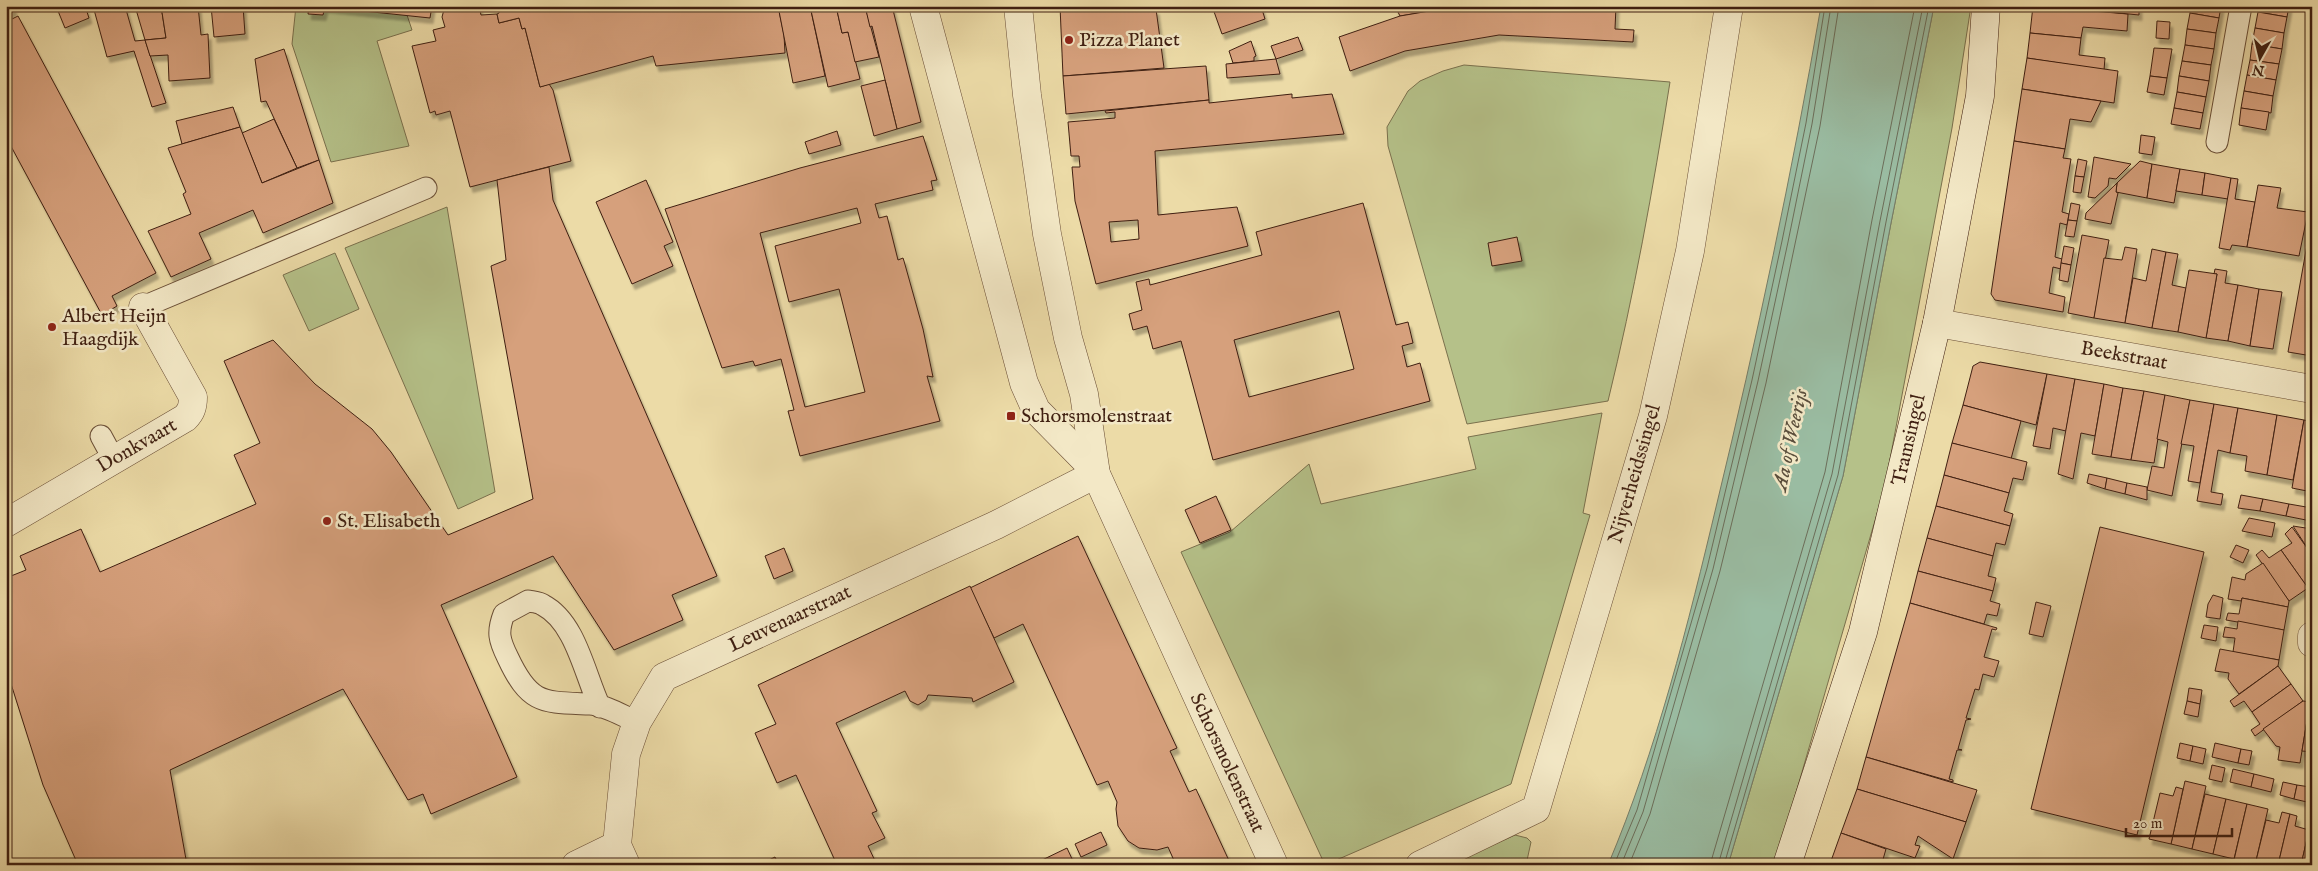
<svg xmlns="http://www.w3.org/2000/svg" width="2318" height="871" viewBox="0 0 2318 871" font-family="'IM FELL English',serif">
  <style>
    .green { fill: #b5c189; stroke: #7a704d }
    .water { fill: #9abca2; stroke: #767d68 }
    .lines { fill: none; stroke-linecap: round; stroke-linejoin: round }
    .shore { stroke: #6c6e5a; stroke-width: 1 }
    .building { fill: #d6a07c; stroke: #3f1f11; fill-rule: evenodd; filter: url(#shadow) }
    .service-casing { stroke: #6a4e36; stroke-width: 23 }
    .minor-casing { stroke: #6a4e36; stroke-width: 29 }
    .tertiary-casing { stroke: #6a4e36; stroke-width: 29 }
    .secondary-casing { stroke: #3f1f11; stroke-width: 29 }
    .service { stroke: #f3e8c6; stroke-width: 21 }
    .minor { stroke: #f3e8c6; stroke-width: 28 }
    .tertiary { stroke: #f3e8c6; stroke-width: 28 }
    .secondary { stroke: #f3e8c6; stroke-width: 28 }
    .poi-dot { fill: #8f2418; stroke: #f3e8c6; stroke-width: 2 }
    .labels { text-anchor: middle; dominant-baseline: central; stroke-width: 5; stroke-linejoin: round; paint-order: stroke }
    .poi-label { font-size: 20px; fill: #3f1f11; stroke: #f3e8c6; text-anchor: start }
    .street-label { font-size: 20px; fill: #3f1f11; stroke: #f3e8c6 }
    .water-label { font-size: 21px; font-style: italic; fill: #5a4e3c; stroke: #f3e8c6 }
  </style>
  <defs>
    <filter id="shadow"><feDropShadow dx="3" dy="5.5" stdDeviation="1" flood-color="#0004"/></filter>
  </defs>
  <rect width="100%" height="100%" fill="#ecdba7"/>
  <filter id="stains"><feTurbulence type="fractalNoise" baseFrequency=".004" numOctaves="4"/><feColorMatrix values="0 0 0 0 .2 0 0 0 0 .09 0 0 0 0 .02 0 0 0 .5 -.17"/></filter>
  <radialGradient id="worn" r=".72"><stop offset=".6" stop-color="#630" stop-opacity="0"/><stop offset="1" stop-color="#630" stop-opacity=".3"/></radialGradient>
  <g class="green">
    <polygon points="296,6 404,6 412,30 377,41 409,146 331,162 292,44"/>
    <polygon points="1934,6 1971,6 1952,128 1885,486 1775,865 1728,865 1843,476 1891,223"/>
    <path d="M1464,65L1670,82C1653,189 1634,295 1608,401L1467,424L1388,146L1387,127L1408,91L1420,81L1443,71Z"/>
    <polygon points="447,207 495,492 458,509 345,248"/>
    <polygon points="335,253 359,309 309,331 283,275"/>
    <polygon points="1602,413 1583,513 1590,515 1511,784 1325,865 1181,552 1230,532 1309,464 1321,504 1476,469 1468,437"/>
    <polygon points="1515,835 1527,838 1531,842 1526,865 1447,865"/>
  </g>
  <path class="water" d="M1821,6H1934L1891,223L1843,476L1728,865H1608C1657,749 1688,625 1717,503C1757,338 1792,173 1821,6Z"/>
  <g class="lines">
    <g class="shore">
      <polyline points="1614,865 1637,810 1707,568 1752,380 1782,241 1806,123 1825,6"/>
      <polyline points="1621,865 1643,812 1713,569 1758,381 1788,242 1812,124 1831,6"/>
      <polyline points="1629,865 1650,814 1720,571 1766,383 1795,244 1820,126 1839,6"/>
      <polyline points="1710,865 1825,472 1872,220 1915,6"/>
      <polyline points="1718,865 1832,474 1880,221 1923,6"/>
      <polyline points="1724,865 1838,475 1886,222 1929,6"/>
    </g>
  </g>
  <g class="building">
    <polygon points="6,6 13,6 14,10 6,15"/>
    <polygon points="56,6 85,6 89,18 65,28"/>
    <polygon points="93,6 125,6 135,41 145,40 166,103 152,107 134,51 107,57"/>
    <polygon points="135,6 161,6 166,38 145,40"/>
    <polygon points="161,6 198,6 201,35 208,34 210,78 169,81 168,55 150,56 145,40 166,38"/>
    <polygon points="211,6 243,6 245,34 214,37"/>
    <polygon points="309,6 432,6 430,18 325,7 323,15 308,14"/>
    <polygon points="445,6 479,6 481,15 497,14 499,23 519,18 522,29 525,28 540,87 549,84 553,90 571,161 470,187 450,111 436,115 435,111 430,113 412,46 436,41 433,30 445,27 442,17"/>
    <polygon points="500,6 778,6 784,35 785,53 656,66 653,56 540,87 525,28 522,29 519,18 499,23 497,14 499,13"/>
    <polygon points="778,6 810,6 825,76 793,83"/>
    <polygon points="810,6 836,6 842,33 848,32 860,79 828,87"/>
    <polygon points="836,6 865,6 879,57 855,62 848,32 842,33"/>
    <polygon points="865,6 892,6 921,122 897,129 872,26 870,27"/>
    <polygon points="1060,6 1135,6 1135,11 1156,9 1164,68 1063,76"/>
    <polygon points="1212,6 1261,6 1265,19 1222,34"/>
    <polygon points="1395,6 1436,6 1437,10 1400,16"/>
    <polygon points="1459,6 1616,6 1615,29 1634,30 1633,42 1499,35 1405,51 1350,71 1339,37 1400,16"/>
    <polygon points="2033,6 2128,14 2127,31 2083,27 2081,38 2030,33"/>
    <polygon points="2049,6 2139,6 2139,15"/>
    <polygon points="2191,6 2221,6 2219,18 2190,13"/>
    <polygon points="2259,6 2289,6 2287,17 2258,12"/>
    <polygon points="2258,12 2287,17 2284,33 2255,28"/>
    <polygon points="2190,13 2219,18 2216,33 2187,29"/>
    <polygon points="18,16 156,273 112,296 117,306 102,315 6,137 6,22"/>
    <polygon points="2157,21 2170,22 2169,39 2156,38"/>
    <polygon points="2255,28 2284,33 2282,49 2252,44"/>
    <polygon points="2187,29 2216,33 2214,49 2185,45"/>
    <polygon points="2030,33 2081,38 2079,55 2105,58 2104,70 2027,58"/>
    <polygon points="1298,37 1303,50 1276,59 1271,46"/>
    <polygon points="1251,41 1256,56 1254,57 1254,61 1233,63 1229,51"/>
    <polygon points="2252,44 2282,49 2279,64 2250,60"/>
    <polygon points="2185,45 2214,49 2211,65 2182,61"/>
    <polygon points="2154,48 2172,49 2167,78 2150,76"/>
    <polygon points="284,49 319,160 297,168 266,101 261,102 255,59"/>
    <polygon points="2027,58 2118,71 2114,103 2022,89"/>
    <polygon points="1276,59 1280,74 1227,78 1226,64"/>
    <polygon points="2250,60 2279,64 2276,80 2247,75"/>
    <polygon points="2182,61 2211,65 2209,81 2179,76"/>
    <polygon points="1206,66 1209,100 1066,114 1063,76"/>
    <polygon points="2247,75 2276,80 2273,96 2244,91"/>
    <polygon points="2150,76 2167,78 2164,95 2147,92"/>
    <polygon points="2179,76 2209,81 2206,97 2177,92"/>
    <polygon points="885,80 897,129 874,136 861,86"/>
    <polygon points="2022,89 2073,97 2101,101 2091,122 2070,119 2065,149 2014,141"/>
    <polygon points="2244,91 2273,96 2271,113 2241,108"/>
    <polygon points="2177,92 2206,97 2203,113 2174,108"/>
    <path d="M1292,94V98L1332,94L1344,134L1155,151L1158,215L1237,207L1248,246L1096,284L1075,201L1072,167H1080L1079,156H1071L1068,122L1115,118V112L1106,113L1105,111L1209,100V103ZM1138,220L1139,239L1111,242L1109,222Z"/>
    <polygon points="233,107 240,127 182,144 176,121"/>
    <polygon points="2174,108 2203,113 2200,129 2171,124"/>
    <polygon points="2241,108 2269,112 2266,130 2239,125"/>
    <polygon points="274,119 297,168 262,183 242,133"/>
    <polygon points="240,127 262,183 319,160 333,203 263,233 253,210 199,233 211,259 171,277 148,231 191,214 183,194 186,192 168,148"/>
    <polygon points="837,131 841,145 809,154 805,142"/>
    <polygon points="2141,135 2155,137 2152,155 2139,153"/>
    <path d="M923,136L937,180L931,181L933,190L875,204L879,218L887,216L898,260L903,258L904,261L923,329L933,377L927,376L940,421L800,456L788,411L794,410L781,359L755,366L753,361L722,368L665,209L800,168ZM857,208L861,223L775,246L789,302L839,289L865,392L805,407L760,233Z"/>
    <polygon points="2014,141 2065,149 2063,158 2071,159 2062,212 2069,214 2067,225 2060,223 2055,257 2062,259 2061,269 2053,267 2049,293 2065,297 2063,312 1995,300 1991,294"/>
    <polygon points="2094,157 2131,164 2116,179 2109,178 2108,186 2095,198 2088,197"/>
    <polygon points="2078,159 2087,161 2084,177 2075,176"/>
    <polygon points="2140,161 2152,164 2147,198 2116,192 2117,183"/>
    <polygon points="2152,164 2180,169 2174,203 2147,198"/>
    <polygon points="549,167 553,200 717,576 672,595 683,620 614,650 553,556 441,605 517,777 431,814 423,794 408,800 343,689 170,770 187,865 78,865 43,785 6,668 6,578 26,570 20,556 81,529 100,572 256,504 234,455 260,443 224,361 273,340 315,384 372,429 391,452 448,535 533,499 491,266 506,260 497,180"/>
    <polygon points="2180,169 2205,173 2202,195 2176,191"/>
    <polygon points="2205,173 2231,178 2228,199 2202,195"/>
    <polygon points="2075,176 2084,177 2081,193 2073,192"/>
    <polygon points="2231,178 2238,179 2235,199 2255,202 2247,247 2232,245 2230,250 2219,248"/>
    <polygon points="646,180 673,242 664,246 673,266 632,284 596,202"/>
    <polygon points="2117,183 2116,192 2118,193 2111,224 2085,219 2086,213"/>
    <polygon points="2258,185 2281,188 2277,208 2308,212 2299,256 2247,247"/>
    <path d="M1363,203L1396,325L1408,322L1413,343L1402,346L1407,367L1420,363L1430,401L1213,460L1181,341L1153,349L1147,326L1133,330L1129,314L1142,310L1136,282L1149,279L1150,285L1262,255L1256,232ZM1339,311L1354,369L1249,397L1234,340Z"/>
    <polygon points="2071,203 2080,205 2077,221 2068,220"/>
    <polygon points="2068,220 2077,221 2074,237 2065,236"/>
    <polygon points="2311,222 2312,222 2312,356 2288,352"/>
    <polygon points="2082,235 2109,240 2094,318 2068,313"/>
    <polygon points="1517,237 1522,261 1492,266 1488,243"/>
    <polygon points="2064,246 2074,248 2071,265 2061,263"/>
    <polygon points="2125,247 2137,249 2125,323 2094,318 2104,258 2122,260"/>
    <polygon points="2152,249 2166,252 2152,328 2125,323 2133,278 2146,281"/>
    <polygon points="2166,252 2178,254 2172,285 2186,288 2178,332 2152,328"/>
    <polygon points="2061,263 2071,265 2068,282 2059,280"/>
    <polygon points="2215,269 2227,271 2225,283 2238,285 2228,341 2206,338 2217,274 2214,274"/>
    <polygon points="2189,270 2217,274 2206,338 2178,332"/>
    <polygon points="2238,285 2259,289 2250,346 2228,341"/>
    <polygon points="2259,289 2282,292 2273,349 2250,346"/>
    <polygon points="1980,362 2047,374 2036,425 1963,405 1973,366"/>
    <polygon points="2047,374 2075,379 2066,431 2053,428 2050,449 2033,446"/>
    <polygon points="2075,379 2104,384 2095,436 2081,433 2073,479 2058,474"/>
    <polygon points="2104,384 2123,388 2111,457 2092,454"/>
    <polygon points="2123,388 2144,391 2131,460 2111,457"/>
    <polygon points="2144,391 2165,395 2154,463 2131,460"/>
    <polygon points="2165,395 2190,400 2172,496 2147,490 2152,466 2164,468 2168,442 2157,439"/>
    <polygon points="2190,400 2214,404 2200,483 2188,481 2194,446 2181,444"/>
    <polygon points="2214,404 2238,408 2230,453 2218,450 2211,492 2223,494 2221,505 2197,501"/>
    <polygon points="1963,405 2021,421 2011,459 1952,443"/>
    <polygon points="2238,408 2277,415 2267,475 2245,471 2247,456 2230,453"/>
    <polygon points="2277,415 2304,420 2293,480 2267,475"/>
    <polygon points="2304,420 2312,422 2312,492 2292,488"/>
    <polygon points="1952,443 2027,462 2023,480 2013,478 2009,493 1944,475"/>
    <polygon points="2089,474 2107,478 2105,489 2087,483"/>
    <polygon points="1944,475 2009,493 2004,511 2013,514 2010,526 1936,506"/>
    <polygon points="2107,478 2127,483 2125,494 2105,489"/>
    <polygon points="2127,483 2147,487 2147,500 2125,494"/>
    <polygon points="2241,495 2263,499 2260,511 2238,508"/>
    <polygon points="1216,496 1231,530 1200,543 1185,510"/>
    <polygon points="2263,499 2289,504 2286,516 2260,511"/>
    <polygon points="2289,504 2312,508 2311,521 2286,516"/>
    <polygon points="1936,506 2010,526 2005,545 1996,543 1993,556 1927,538"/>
    <polygon points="2249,518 2275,523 2272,537 2242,531"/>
    <polygon points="2293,526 2312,529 2312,550 2308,549"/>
    <polygon points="2100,527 2204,552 2137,835 2031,809"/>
    <polygon points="2292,527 2312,555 2312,585 2308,588 2281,550 2292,543 2285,534"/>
    <polygon points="1078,536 1177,748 1170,751 1189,792 1196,789 1231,865 1176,865 1168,847 1157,850 1139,848 1128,841 1118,826 1116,809 1117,802 1108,781 1097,785 1023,624 994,638 970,588"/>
    <polygon points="1927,538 1993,556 1988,576 1996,578 1993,591 1918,571"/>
    <polygon points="2236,545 2249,550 2243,563 2230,557"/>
    <polygon points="784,548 793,571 774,579 765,556"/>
    <polygon points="2262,550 2269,558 2281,550 2308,588 2289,601 2256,555"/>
    <polygon points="2263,563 2289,601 2288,607 2242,598 2241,601 2228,599 2232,577 2245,580 2246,574"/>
    <polygon points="1918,571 1993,591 1990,601 2000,604 1997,616 1987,614 1984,624 1910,603"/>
    <polygon points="970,586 1014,682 973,702 972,698 928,695 926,700 918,705 910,701 905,691 836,723 877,811 872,813 885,838 868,846 877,865 837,865 796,775 777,783 755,733 776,724 758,685"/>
    <polygon points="2213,595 2223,598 2220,619 2206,617 2208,604"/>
    <polygon points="2242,598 2288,607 2284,630 2226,620 2228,613 2239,614"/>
    <polygon points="2036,602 2051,606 2043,637 2029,634"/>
    <polygon points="1910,603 1997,628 1996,630 1992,629 1984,657 1999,661 1994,677 1983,674 1979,690 1975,689 1966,718 1971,719 1966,720 1958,749 1962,750 1957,750 1949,779 1953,780 1953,782 1866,757"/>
    <polygon points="2238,621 2284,630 2279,660 2233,652 2235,638 2223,637 2225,627 2237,629"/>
    <polygon points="2204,625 2218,627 2216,641 2201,638"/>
    <polygon points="2220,649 2279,660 2278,666 2239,694 2228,679 2229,673 2215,671"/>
    <polygon points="2278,666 2291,684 2252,712 2244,701 2234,707 2230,701"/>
    <polygon points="2291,684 2303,701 2255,736 2251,730 2260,724 2252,712"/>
    <polygon points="2189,688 2202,690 2200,704 2187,701"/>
    <polygon points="2187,701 2200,704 2198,717 2184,714"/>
    <polygon points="2303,701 2310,702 2300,763 2278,760 2280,747 2276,746 2263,729"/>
    <polygon points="2310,702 2312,702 2312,752 2302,751"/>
    <polygon points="2180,743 2193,746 2190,761 2177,758"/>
    <polygon points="2215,743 2241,749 2238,763 2212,757"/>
    <polygon points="2193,746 2206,749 2203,764 2190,761"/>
    <polygon points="2241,749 2252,751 2249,765 2238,763"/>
    <polygon points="1866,757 1977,790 1966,822 1857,789"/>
    <polygon points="2311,762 2312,762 2312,780 2308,779"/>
    <polygon points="2212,765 2225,768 2222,782 2209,779"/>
    <polygon points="2233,769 2254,774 2251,787 2230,782"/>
    <polygon points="2254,774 2274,779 2271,792 2251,787"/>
    <polygon points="2185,781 2206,786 2192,849 2171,844"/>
    <polygon points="2283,782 2297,785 2294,799 2280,795"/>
    <polygon points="2297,785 2310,787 2307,802 2294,799"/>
    <polygon points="2176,787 2183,789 2171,844 2149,839 2160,793 2173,796"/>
    <polygon points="1857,789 1966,822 1953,859 1918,836 1915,845 1920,846 1915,858 1841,833"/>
    <polygon points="2205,794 2226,799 2213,854 2192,849"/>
    <polygon points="2226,799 2247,804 2234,859 2213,854"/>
    <polygon points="2247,804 2268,809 2255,865 2234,860"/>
    <polygon points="2282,812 2290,814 2278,865 2255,865 2266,820 2279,823"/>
    <polygon points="2290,814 2297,816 2295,826 2309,830 2301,865 2278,865"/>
    <polygon points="2309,830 2312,831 2312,865 2301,865"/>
    <polygon points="1101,832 1107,845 1081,857 1075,844"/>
    <polygon points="1841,833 1886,849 1882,863 1887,865 1841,865 1831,861"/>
    <polygon points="1067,848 1073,861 1065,865 1039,865 1038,862"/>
    <polygon points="775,857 779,865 759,865"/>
  </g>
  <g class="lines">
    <g class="service-casing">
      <g id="service">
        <polyline points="2217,142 2241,6"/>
        <polyline points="143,307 426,188"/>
        <polyline points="101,436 114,460"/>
        <path d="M600,707C585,676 576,622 543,605C539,602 532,602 528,601L504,614C497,632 499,640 508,658C530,705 543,702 590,704C605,705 623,716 637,722"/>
      </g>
    </g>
    <g class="minor-casing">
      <g id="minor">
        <polyline points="1937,323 2312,389"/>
        <path d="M6,523L185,418C191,412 193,407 193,397L143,307"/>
        <polyline points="2312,636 2312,643"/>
        <polyline points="576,865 617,845"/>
        <polyline points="626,865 617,845 626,754 637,722 664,677 996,525 1096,474"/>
        <polyline points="1420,865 1536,809 1653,416 1690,251 1729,6"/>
      </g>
    </g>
    <g class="tertiary-casing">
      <g id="tertiary">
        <polyline points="923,6 1024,383 1036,410 1095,470"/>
        <polyline points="1018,6 1027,95 1047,234 1068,338 1084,394 1096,474 1274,865"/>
      </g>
    </g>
    <g class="secondary-casing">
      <polyline id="secondary" points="1787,865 1863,632 1937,323 1980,96 1986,6"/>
    </g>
    <use href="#service" class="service"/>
    <use href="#minor" class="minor"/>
    <use href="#tertiary" class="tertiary"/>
    <use href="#secondary" class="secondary"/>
  </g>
  <g class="poi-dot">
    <circle cx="1069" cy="40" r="5"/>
    <circle cx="52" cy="327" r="5"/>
    <rect x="1006" y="411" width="10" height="10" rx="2.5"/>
    <circle cx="327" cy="521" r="5"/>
  </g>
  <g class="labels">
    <g class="poi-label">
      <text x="1079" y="40">Pizza Planet</text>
      <text x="62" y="316">Albert Heijn<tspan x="62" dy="23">Haagdijk</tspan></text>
      <text x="1021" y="416">Schorsmolenstraat</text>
      <text x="337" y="521">St. Elisabeth</text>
    </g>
    <g class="street-label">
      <text transform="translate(2124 356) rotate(10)">Beekstraat</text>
      <text transform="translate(1909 440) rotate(-77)">Tramsingel</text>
      <text transform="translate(137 446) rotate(-30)">Donkvaart</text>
      <text transform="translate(1635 474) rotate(-74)">Nijverheidssingel</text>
      <text transform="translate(790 619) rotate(-25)">Leuvenaarstraat</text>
      <text transform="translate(1227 763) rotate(65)">Schorsmolenstraat</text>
    </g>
    <g class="water-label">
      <text transform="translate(1791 440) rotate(-78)">Aa of Weerijs</text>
    </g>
  </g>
  <rect width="2318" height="871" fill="none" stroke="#ecdba7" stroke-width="25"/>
  <rect x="8" y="8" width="2303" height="856" fill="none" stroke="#3f1f11" stroke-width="2.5"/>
  <rect x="12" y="12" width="2293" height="846" fill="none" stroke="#3f1f11"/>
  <g transform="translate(2260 58) rotate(188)" stroke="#f3e8c6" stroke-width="4" paint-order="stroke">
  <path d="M0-4L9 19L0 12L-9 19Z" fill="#3f1f11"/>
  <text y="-8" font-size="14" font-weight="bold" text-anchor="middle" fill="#3f1f11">N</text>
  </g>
  <path d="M2126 828v8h106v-8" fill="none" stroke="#3f1f11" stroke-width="2.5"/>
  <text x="2133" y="828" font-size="15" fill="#3f1f11" stroke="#f3e8c6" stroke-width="4" paint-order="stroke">20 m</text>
  <rect width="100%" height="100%" filter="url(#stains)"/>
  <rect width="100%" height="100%" fill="url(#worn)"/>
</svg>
